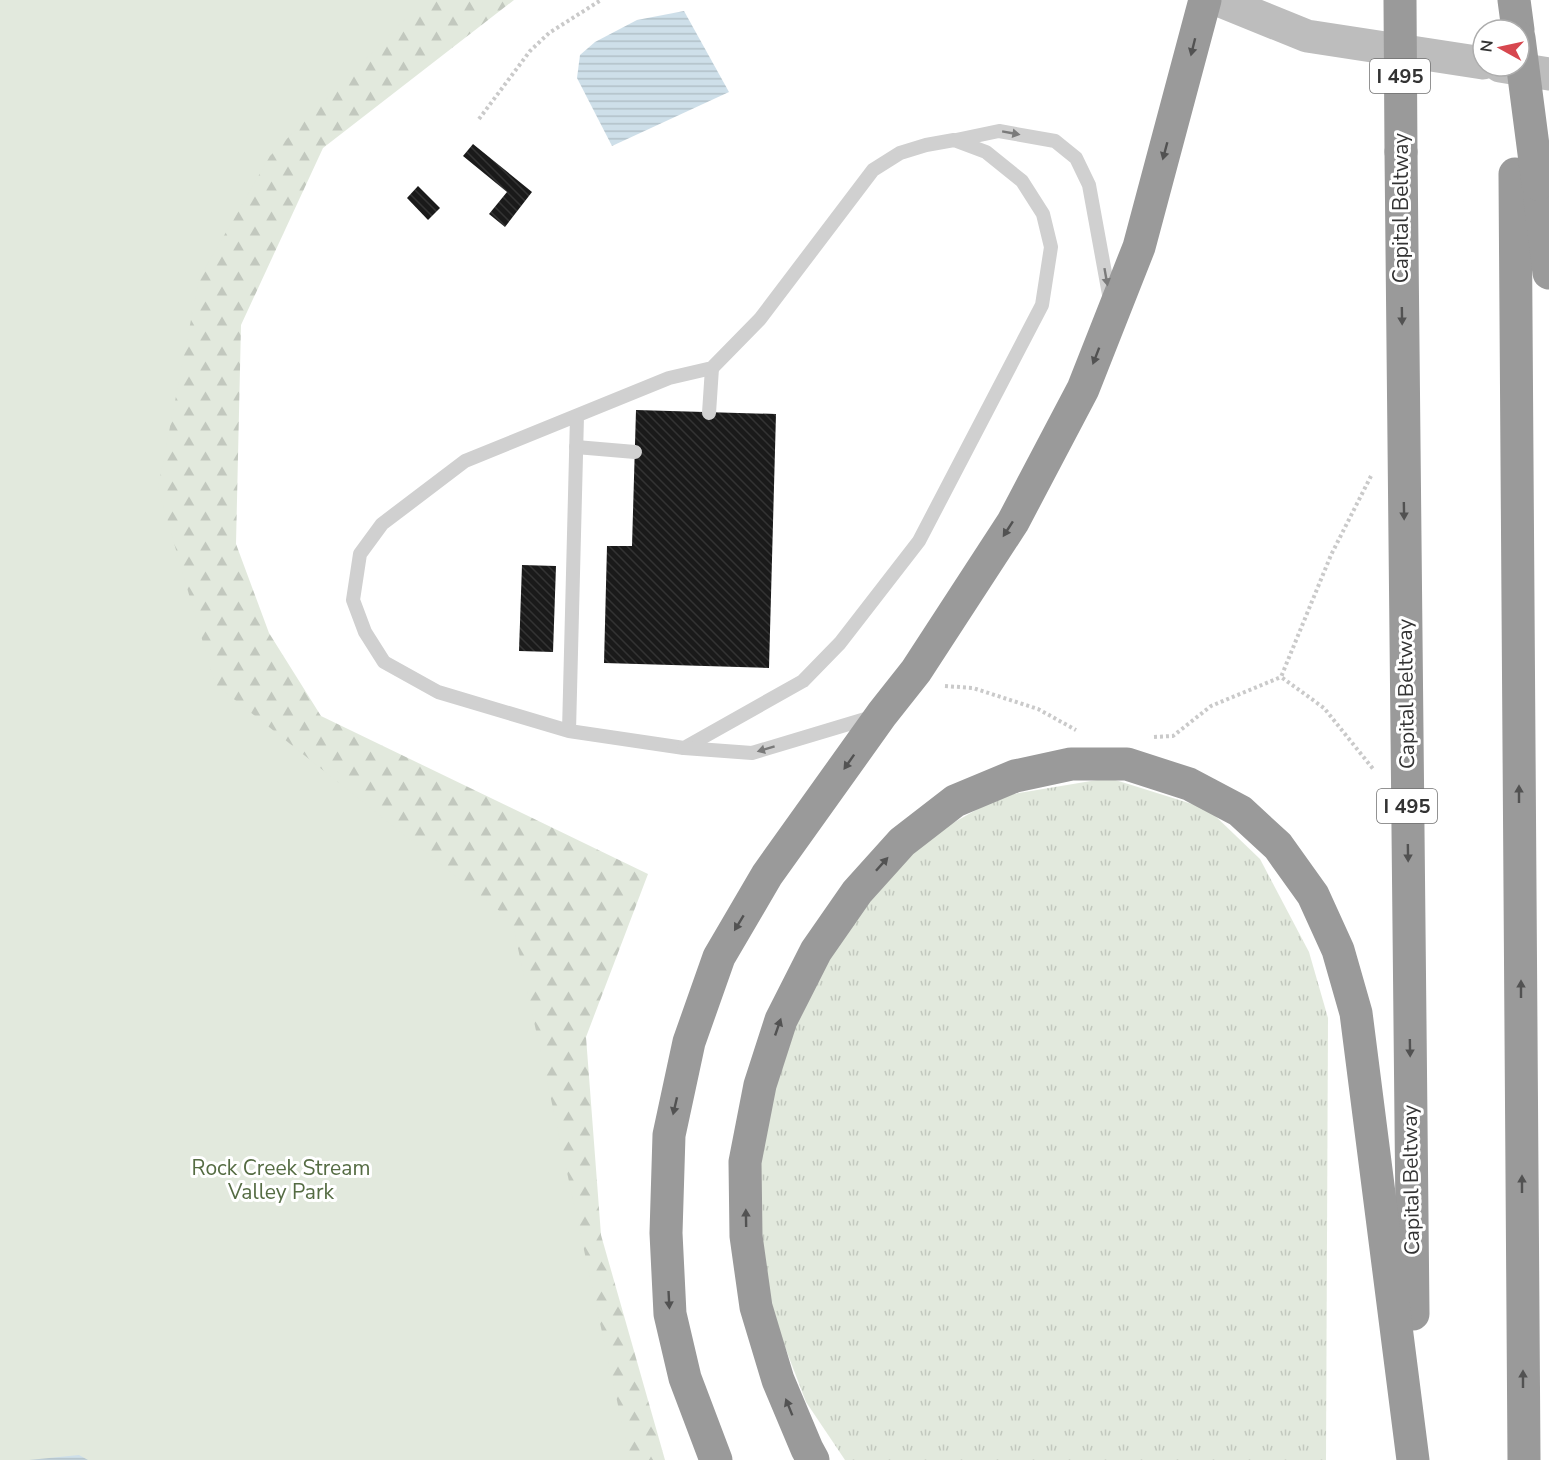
<svg xmlns="http://www.w3.org/2000/svg" width="1549" height="1460" viewBox="0 0 1549 1460" font-family="'Nunito Sans',sans-serif">
  <style>
    .grass { fill: url(#grass-tufts) }
    .forest { fill: url(#forest-firs) }
    .green { fill: #e2e9dd }
    .water { fill: url(#water-rules) }
    .building { fill: url(#building-back-hatch) }
    .lines { fill: none; stroke-linecap: round; stroke-linejoin: round }
    .path { stroke: #cacaca; stroke-width: 4; stroke-dasharray: 3 3; stroke-linecap: butt }
    .lane { stroke: #d0d0d0; stroke-width: 14 }
    .secondary { stroke: #bdbdbd; stroke-width: 33 }
    .highway { stroke: #9a9a9a; stroke-width: 33 }
    .highway-bridge { stroke: #9a9a9a; stroke-width: 33 }
    .oneway { fill: #525252 }
    .oneway2 { fill: #7a7a7a }
    .labels { text-anchor: middle; dominant-baseline: central; stroke-width: 6; stroke-linejoin: round; paint-order: stroke }
    .shield { fill: #fff; stroke: #707070; stroke-width: 1.5 }
    .shield-label { font-size: 20px; font-weight: bold; fill: #333 }
    .street-label { font-size: 21px; fill: #333; stroke: #fff }
    .park-label { font-size: 21px; fill: #556c43; stroke: #fff }
  </style>
  <defs>
    <pattern id="grass-tufts" width="24" height="20" patternUnits="userSpaceOnUse" patternTransform="scale(1.5)"><rect width="24" height="20" fill="#e2e9dd"/><path d="M3 7l-1-3M5 7V3M7 7l1-3M15 17l-1-3M17 17v-4M19 17l1-3" fill="none" stroke="#c2c8be"/></pattern>
    <pattern id="forest-firs" width="22" height="20" patternUnits="userSpaceOnUse" patternTransform="scale(1.5)"><rect width="22" height="20" fill="#e2e9dd"/><path d="M5 1l3.5 6h-7zM16 11l3.5 6h-7z" fill="#c2c8be"/></pattern>
    <pattern id="water-rules" width="6" height="5" patternUnits="userSpaceOnUse" patternTransform="scale(1.5)"><rect width="6" height="5" fill="#cedfe9"/><path d="M0 2.5h6" fill="none" stroke="#b1c0c8"/></pattern>
    <pattern id="building-back-hatch" width="6" height="6" patternUnits="userSpaceOnUse" patternTransform="scale(1.5)"><rect width="6" height="6" fill="#1a1a1a"/><path d="M-1 5l2 2M0 0l6 6M5-1l2 2" fill="none" stroke="#333"/></pattern>
  </defs>
  <rect width="100%" height="100%" fill="#fff"/>
  <polygon class="grass" points="1109,778 1208,809 1260,859 1309,952 1328,1018 1326,1460 845,1460 806,1402 764,1292 755,1176 778,1059 836,940 919,842 1001,796"/>
  <polygon class="forest" points="0,0 514,0 323,148 241,325 236,544 269,633 321,716 648,874 586,1037 601,1235 665,1460 4,1460"/>
  <polygon class="green" points="0,0 424,0 270,156 199,279 158,488 215,684 512,921 630,1460 0,1460"/>
  <g class="water">
    <polygon points="684,11 729,92 612,146 577,78 580,55 595,42 637,20"/>
    <polygon points="79,1455 88,1460 29,1460"/>
  </g>
  <g class="building">
    <polygon points="473,144 532,192 505,227 489,214 507,192 463,156"/>
    <polygon points="418,186 440,208 428,220 407,198"/>
    <polygon points="636,410 776,414 769,668 604,663 607,546 632,546"/>
    <polygon points="522,565 556,566 553,652 519,651"/>
  </g>
  <g class="lines">
    <g class="path">
      <polyline points="479,119 530,51 549,33 601,0"/>
      <polyline points="1371,476 1331,555 1281,677 1324,708 1374,770"/>
      <polyline points="945,686 973,688 1038,709 1076,730"/>
      <polyline points="1154,737 1173,736 1211,706 1281,677"/>
    </g>
    <g class="lane">
      <polyline points="956,140 999,131 1055,141 1076,158 1089,185 1110,300"/>
      <polyline points="709,413 712,368"/>
      <polyline points="576,447 635,452"/>
      <polyline points="569,731 438,692 384,662 365,632 353,600 360,554 382,524 465,461 669,378 712,368 760,319 873,170 900,153 926,145 954,140 986,152 1022,181 1043,214 1051,247 1042,305 919,541 840,643 803,681 684,748 569,731 577,416"/>
      <polyline points="684,748 752,753 872,717"/>
    </g>
    <g class="secondary">
      <polyline points="1218,0 1307,36 1483,63"/>
      <polyline points="1500,66 1549,74"/>
    </g>
    <g class="highway">
      <polyline points="1514,0 1518,30"/>
      <polyline points="1401,152 1413,1314"/>
      <polyline points="1515,174 1524,1460"/>
      <polyline points="1538,184 1549,273"/>
      <polyline points="716,1460 685,1378 670,1314 666,1233 669,1135 689,1042 719,957 767,875 882,714 916,671 1013,522 1083,389 1139,247 1205,0"/>
      <polyline points="813,1460 807,1449 778,1380 756,1307 746,1236 745,1162 760,1085 781,1020 816,951 857,892 902,842 955,801 1015,776 1071,764 1127,764 1189,784 1240,811 1278,846 1313,895 1338,950 1356,1013 1413,1460"/>
    </g>
    <g class="highway-bridge">
      <polyline points="1400,0 1401,152"/>
      <polyline points="1519,38 1538,184"/>
    </g>
  </g>
  <defs><path id="oneway-solid" d="M-6-.8H1V-3.2L6.5 0L1 3.2V.8H-6Z" transform="scale(1.5)"/></defs>
  <g class="oneway">
    <use href="#oneway-solid" transform="translate(1193 47) rotate(104)"/>
    <use href="#oneway-solid" transform="translate(1165 151) rotate(105)"/>
    <use href="#oneway-solid" transform="translate(1402 316) rotate(89)"/>
    <use href="#oneway-solid" transform="translate(1096 356) rotate(111)"/>
    <use href="#oneway-solid" transform="translate(1404 511) rotate(89)"/>
    <use href="#oneway-solid" transform="translate(1008 529) rotate(123)"/>
    <use href="#oneway-solid" transform="translate(849 762) rotate(125)"/>
    <use href="#oneway-solid" transform="translate(1519 794) rotate(-90)"/>
    <use href="#oneway-solid" transform="translate(1408 853) rotate(89)"/>
    <use href="#oneway-solid" transform="translate(882 864) rotate(-48)"/>
    <use href="#oneway-solid" transform="translate(739 923) rotate(121)"/>
    <use href="#oneway-solid" transform="translate(1521 989) rotate(-90)"/>
    <use href="#oneway-solid" transform="translate(778 1027) rotate(-71)"/>
    <use href="#oneway-solid" transform="translate(1410 1048) rotate(89)"/>
    <use href="#oneway-solid" transform="translate(675 1106) rotate(103)"/>
    <use href="#oneway-solid" transform="translate(1522 1184) rotate(-90)"/>
    <use href="#oneway-solid" transform="translate(746 1218) rotate(-91)"/>
    <use href="#oneway-solid" transform="translate(669 1300) rotate(87)"/>
    <use href="#oneway-solid" transform="translate(1523 1379) rotate(-90)"/>
    <use href="#oneway-solid" transform="translate(789 1407) rotate(-112)"/>
  </g>
  <g class="oneway2">
    <use href="#oneway-solid" transform="translate(1011 133) rotate(10)"/>
    <use href="#oneway-solid" transform="translate(1106 277) rotate(80)"/>
    <use href="#oneway-solid" transform="translate(766 749) rotate(163)"/>
  </g>
  <g class="labels">
    <g class="shield">
      <rect x="1370" y="59" width="60" height="34" rx="4.5"/>
      <rect x="1377" y="789" width="60" height="34" rx="4.5"/>
    </g>
    <g class="shield-label">
      <text x="1400" y="76">I 495</text>
      <text x="1407" y="806">I 495</text>
    </g>
    <g class="street-label">
      <text transform="translate(1401 208) rotate(-90)">Capital Beltway</text>
      <text transform="translate(1406 694) rotate(-91)">Capital Beltway</text>
      <text transform="translate(1411 1180) rotate(-91)">Capital Beltway</text>
    </g>
    <g class="park-label">
      <text x="281" y="1168">Rock Creek Stream<tspan x="281" dy="24">Valley Park</tspan></text>
    </g>
  </g>
  <g transform="translate(1501 48) rotate(278)"><circle r="28" fill="#ffffff" stroke="#adadad" stroke-width="1.5"/>
  <path d="M0-4.5L10 22L0 15L-10 22Z" fill="#d7474f"/>
  <text y="-9" font-size="16" font-weight="bold" text-anchor="middle" fill="#333333">N</text>
  </g>
</svg>
